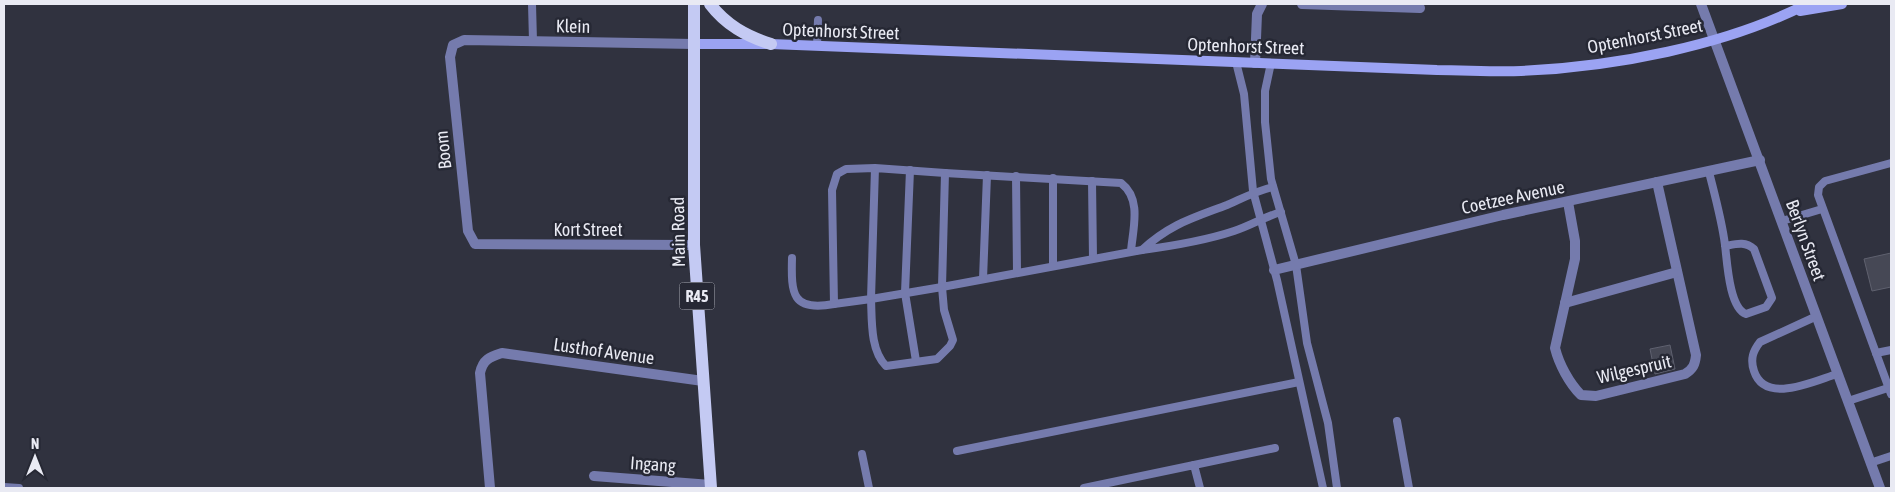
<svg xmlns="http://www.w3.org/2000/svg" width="1895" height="492" viewBox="0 0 1895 492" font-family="'Asap Condensed',sans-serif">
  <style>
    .building { fill: #464855; stroke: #5f616f }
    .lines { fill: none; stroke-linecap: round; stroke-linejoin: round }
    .lane { stroke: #757bad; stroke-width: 8 }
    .street { stroke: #757bad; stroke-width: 10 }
    .secondary { stroke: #9ba3f3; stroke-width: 10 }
    .primary { stroke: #c4caf3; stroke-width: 12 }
    .labels { text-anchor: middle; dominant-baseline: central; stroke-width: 5; stroke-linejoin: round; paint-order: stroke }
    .shield { fill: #262834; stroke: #aeb0ba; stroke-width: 1 }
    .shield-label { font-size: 16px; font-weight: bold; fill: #e9eaf3 }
    .street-label { font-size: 18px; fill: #e9eaf3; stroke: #262834 }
  </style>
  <rect width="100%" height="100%" fill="#30323f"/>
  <g class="building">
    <polygon points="1891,253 1891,287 1872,291 1864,259"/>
    <polygon points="1670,345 1675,369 1655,374 1650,349"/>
  </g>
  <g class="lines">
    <g class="lane">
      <polyline points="532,4 533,41"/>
      <polyline points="817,46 818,20"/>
      <polyline points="1236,62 1244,94 1253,191 1277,280 1323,488"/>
      <polyline points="1271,63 1265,91 1265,122 1271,179 1296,265 1307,343 1328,423 1337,488"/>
      <polyline points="1891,163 1825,181 1819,187 1818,195 1891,394"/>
      <polyline points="875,168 846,169 837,174 832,190 834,304 871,299 875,168 945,173"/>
      <polyline points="910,170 905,293 916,361"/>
      <path d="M1709,172C1715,196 1722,221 1725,245C1727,260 1729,308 1746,314L1766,307L1772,298L1754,249C1745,241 1736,244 1725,246"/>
      <polyline points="1016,176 1017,272"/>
      <polyline points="1053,178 1053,265"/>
      <polyline points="1092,181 1093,258"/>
      <path d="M1273,187C1256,191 1243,198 1227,205C1193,218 1170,224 1142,250C1172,246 1204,241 1234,231C1250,226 1264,217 1281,212"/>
      <polyline points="1782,221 1822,209"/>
      <path d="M1131,251C1133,228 1142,199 1121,183L945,173L942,287L1142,250"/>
      <path d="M792,258C791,294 792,312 834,304"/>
      <polyline points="983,279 987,175"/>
      <path d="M942,287L944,310L953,340L950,346L937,359L886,366C870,350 872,320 871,299Z"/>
      <path d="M1817,316L1760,342C1753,351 1750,359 1754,371C1765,405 1814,381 1837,374"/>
      <polyline points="1876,353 1891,350"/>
      <polyline points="1848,401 1891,387"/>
      <polyline points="1397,421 1409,488"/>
      <polyline points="957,451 1299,382"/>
      <polyline points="862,454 869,488"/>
      <polyline points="1870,463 1891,456"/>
      <polyline points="1194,465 1275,448"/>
      <polyline points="4,487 19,488"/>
      <polyline points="1084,488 1194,465 1200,488"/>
    </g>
    <g class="street">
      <polyline points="1302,4 1420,8"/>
      <polyline points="1701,4 1880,488"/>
      <polyline points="1255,63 1257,14 1262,4"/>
      <path d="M1568,202L1575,241V259L1555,348C1559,364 1569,383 1581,395L1596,396L1685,374C1693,369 1695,365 1696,355L1657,182"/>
      <polyline points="694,245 475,244 468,231 450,57 453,45 464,40 694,44"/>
      <polyline points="1274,270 1503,215 1760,160"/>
      <polyline points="1565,303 1677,272"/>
      <polyline points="594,476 711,485"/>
      <path d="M490,488L480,373C483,359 490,357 502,353L703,381"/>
    </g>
    <g class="secondary">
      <polyline points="1800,11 1842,4"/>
      <path d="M694,44H771L1437,70C1465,70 1493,72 1521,71C1613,67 1725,46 1807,4"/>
    </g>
    <g class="primary">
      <polyline points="694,4 694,245 711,488"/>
      <path d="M710,4C726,25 746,36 771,44"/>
    </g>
  </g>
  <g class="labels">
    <rect class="shield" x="679.5" y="282.5" width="35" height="27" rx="4"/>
    <g class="shield-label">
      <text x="697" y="296">R45</text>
    </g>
    <g class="street-label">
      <text transform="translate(573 26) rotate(1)">Klein</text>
      <text transform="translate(841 31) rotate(2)">Optenhorst Street</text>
      <text transform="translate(1645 36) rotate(-11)">Optenhorst Street</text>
      <text transform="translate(1246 46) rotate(2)">Optenhorst Street</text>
      <text transform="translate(443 150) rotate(-96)">Boom</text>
      <text transform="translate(1513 197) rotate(-12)">Coetzee Avenue</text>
      <text x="588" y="229">Kort Street</text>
      <text transform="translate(678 232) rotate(-91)">Main Road</text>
      <text transform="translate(1806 240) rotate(70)">Berlyn Street</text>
      <text transform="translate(604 351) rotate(8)">Lusthof Avenue</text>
      <text transform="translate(1634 369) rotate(-13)">Wilgespruit</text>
      <text transform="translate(653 464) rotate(4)">Ingang</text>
    </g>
  </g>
  <rect width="1895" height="492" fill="none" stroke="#e9eaf3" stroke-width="10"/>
  <g transform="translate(35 457)" stroke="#262834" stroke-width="4" paint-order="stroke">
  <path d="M0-4L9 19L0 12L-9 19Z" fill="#e9eaf3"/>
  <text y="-8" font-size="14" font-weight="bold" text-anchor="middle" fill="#e9eaf3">N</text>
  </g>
</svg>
